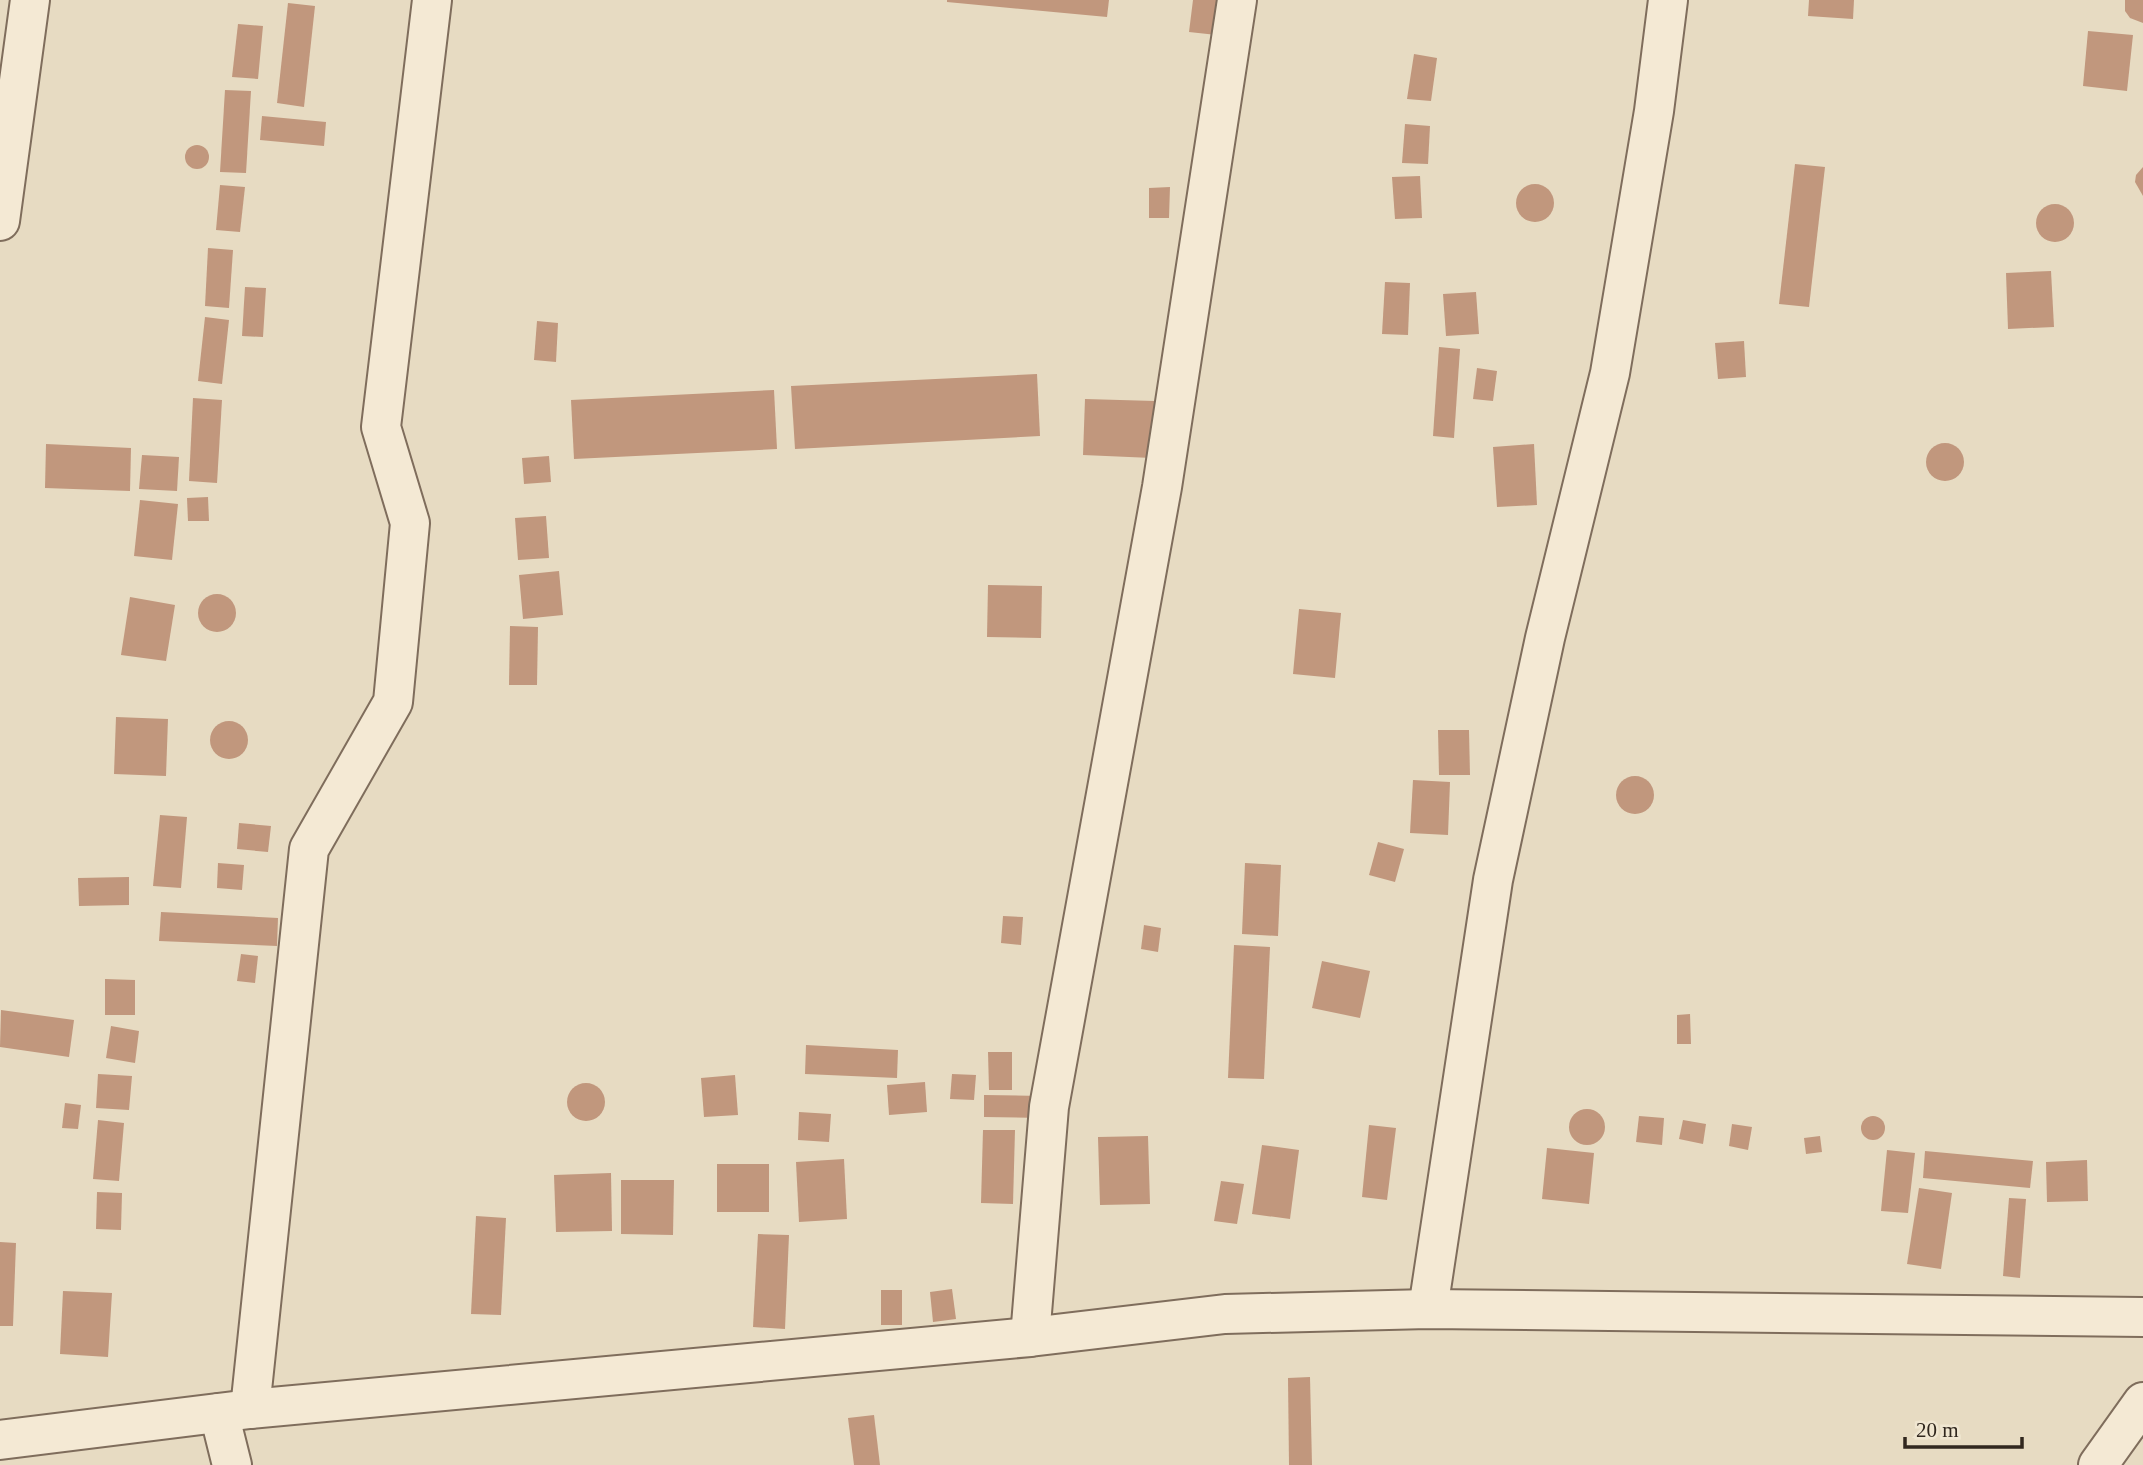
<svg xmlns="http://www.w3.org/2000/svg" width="2143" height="1465" viewBox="0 0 2143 1465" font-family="Georgia,serif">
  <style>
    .building { fill: #c1977d }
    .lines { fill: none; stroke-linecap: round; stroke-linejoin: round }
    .minor-casing { stroke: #7f6d5c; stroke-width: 42 }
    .minor { stroke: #f4e9d4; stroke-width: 38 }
  </style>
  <rect width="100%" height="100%" fill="#e7dbc2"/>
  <g class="building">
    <polygon points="947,0 1109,0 1107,17 947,2"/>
    <polygon points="1193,0 1230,0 1226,36 1189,32"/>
    <polygon points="1809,0 1854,0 1853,19 1808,16"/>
    <polygon points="2125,0 2143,0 2143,23 2130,18 2125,11"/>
    <polygon points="288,3 315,6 304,107 277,103"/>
    <polygon points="238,24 263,26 258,79 232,77"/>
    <polygon points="2088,31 2133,35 2127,91 2083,86"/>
    <polygon points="1414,54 1437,58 1431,101 1407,99"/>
    <polygon points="225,90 251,91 246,173 220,172"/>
    <polygon points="262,116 326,122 324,146 260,140"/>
    <polygon points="1405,124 1430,126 1428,164 1402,163"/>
    <circle cx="197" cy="157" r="12"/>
    <polygon points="1795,164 1825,167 1809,307 1779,304"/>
    <polygon points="2143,167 2143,196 2135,182 2136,175"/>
    <polygon points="1420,176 1422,218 1395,219 1392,177"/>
    <circle cx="1535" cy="203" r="19"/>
    <polygon points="220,185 245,187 240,232 216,230"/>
    <polygon points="1170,187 1169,218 1149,218 1149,188"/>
    <circle cx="2055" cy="223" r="19"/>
    <polygon points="208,248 233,250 229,308 205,306"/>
    <polygon points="2051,271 2054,327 2008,329 2006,273"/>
    <polygon points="1385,282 1410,283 1408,335 1382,334"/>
    <polygon points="245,287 266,288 263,337 242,336"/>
    <polygon points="1476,292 1479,334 1446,336 1443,294"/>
    <polygon points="205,317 229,320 222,384 198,381"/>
    <polygon points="537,321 558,323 556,362 534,360"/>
    <polygon points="1744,341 1746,377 1718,379 1715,343"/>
    <polygon points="1439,347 1460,349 1454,438 1433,436"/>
    <polygon points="1477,368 1497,371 1493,401 1473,399"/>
    <polygon points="1037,374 1040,436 795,449 791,386"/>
    <polygon points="774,390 777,449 574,459 571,400"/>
    <polygon points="193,398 222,400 217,483 189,481"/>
    <polygon points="1085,399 1155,401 1152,458 1083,455"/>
    <circle cx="1945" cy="462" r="19"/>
    <polygon points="46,444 131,448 130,491 45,488"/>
    <polygon points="1534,444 1537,505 1497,507 1493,447"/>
    <polygon points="142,455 179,457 177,491 139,489"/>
    <polygon points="549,456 551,482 524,484 522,458"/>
    <polygon points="208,497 209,521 188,521 187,498"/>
    <polygon points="140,500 178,504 172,560 134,556"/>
    <polygon points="546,516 549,558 518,560 515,518"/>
    <polygon points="559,571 563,615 523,619 519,575"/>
    <polygon points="988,585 1042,586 1041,638 987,637"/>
    <circle cx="217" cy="613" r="19"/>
    <polygon points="130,597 175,605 166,661 121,655"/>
    <polygon points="1299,609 1341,613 1335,678 1293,674"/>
    <polygon points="510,626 538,627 537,685 509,685"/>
    <polygon points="116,717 168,719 166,776 114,774"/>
    <circle cx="229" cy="740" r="19"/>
    <polygon points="1438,730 1469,730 1470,775 1439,775"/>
    <circle cx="1635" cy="795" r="19"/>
    <polygon points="1413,780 1450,782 1448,835 1410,833"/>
    <polygon points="160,815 187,817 181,888 153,886"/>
    <polygon points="239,823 271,826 268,852 237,849"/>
    <polygon points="1378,842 1404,849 1395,882 1369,875"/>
    <polygon points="218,863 244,865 242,890 217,888"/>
    <polygon points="1245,863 1281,865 1278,936 1242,934"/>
    <polygon points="129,877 129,905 79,906 78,878"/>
    <polygon points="161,912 278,918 277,946 159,941"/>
    <polygon points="1003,916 1023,917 1021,945 1001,943"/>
    <polygon points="1144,925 1161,928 1158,952 1141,949"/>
    <polygon points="1234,945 1270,947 1264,1079 1228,1078"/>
    <polygon points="241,954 258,956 255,983 237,981"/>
    <polygon points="1322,961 1370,971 1360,1018 1312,1008"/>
    <polygon points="105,979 135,980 135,1015 105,1015"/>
    <polygon points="1,1010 74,1020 69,1057 0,1047"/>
    <polygon points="1690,1014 1691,1044 1677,1044 1677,1015"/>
    <polygon points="111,1026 139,1031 135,1063 106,1058"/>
    <polygon points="806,1045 898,1050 897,1078 805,1074"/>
    <polygon points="988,1052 1012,1052 1012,1090 989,1090"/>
    <polygon points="98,1074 132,1076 129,1110 96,1108"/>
    <polygon points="952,1074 976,1075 974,1100 950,1099"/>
    <polygon points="735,1075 738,1115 704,1117 701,1078"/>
    <polygon points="925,1082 927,1112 889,1115 887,1085"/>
    <circle cx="586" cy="1102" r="19"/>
    <polygon points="984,1095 1041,1096 1041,1118 984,1117"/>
    <polygon points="65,1103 81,1105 78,1129 62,1128"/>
    <circle cx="1587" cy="1127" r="18"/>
    <polygon points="799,1112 831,1114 829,1142 798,1140"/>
    <circle cx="1873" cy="1128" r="12"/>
    <polygon points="1639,1116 1664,1118 1662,1145 1636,1142"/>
    <polygon points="98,1120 124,1123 119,1181 93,1179"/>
    <polygon points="1683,1120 1706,1124 1703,1144 1679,1139"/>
    <polygon points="1732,1124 1752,1127 1748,1150 1729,1146"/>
    <polygon points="1369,1125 1396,1128 1387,1200 1362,1197"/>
    <polygon points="983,1130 1015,1130 1013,1204 981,1203"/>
    <polygon points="1148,1136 1150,1204 1100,1205 1098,1137"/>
    <polygon points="1820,1136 1822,1152 1806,1154 1804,1138"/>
    <polygon points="1262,1145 1299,1150 1290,1219 1252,1214"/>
    <polygon points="1547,1148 1594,1153 1589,1204 1542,1199"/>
    <polygon points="1887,1150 1915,1153 1908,1213 1881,1211"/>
    <polygon points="1925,1151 2033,1161 2030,1188 1923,1178"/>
    <polygon points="844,1159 847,1219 799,1222 796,1162"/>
    <polygon points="2087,1160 2088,1201 2047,1202 2046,1162"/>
    <rect x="717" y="1164" width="52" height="48"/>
    <polygon points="611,1173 612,1231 556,1232 554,1175"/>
    <polygon points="621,1180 674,1180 673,1235 621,1234"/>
    <polygon points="1221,1181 1244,1184 1237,1224 1214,1221"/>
    <polygon points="1919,1188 1952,1193 1941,1269 1907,1264"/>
    <polygon points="97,1192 122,1193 121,1230 96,1229"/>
    <polygon points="2009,1198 2026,1199 2020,1278 2003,1276"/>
    <polygon points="476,1216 506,1218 501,1315 471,1314"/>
    <polygon points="758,1234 789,1235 785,1329 753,1327"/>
    <polygon points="0,1242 16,1243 13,1326 0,1326"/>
    <polygon points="952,1289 956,1319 933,1322 930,1292"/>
    <rect x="881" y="1290" width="21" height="35"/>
    <polygon points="63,1291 112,1293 108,1357 60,1354"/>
    <polygon points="1310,1377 1312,1465 1289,1465 1288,1378"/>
    <polygon points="874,1415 880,1465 854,1465 848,1418"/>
  </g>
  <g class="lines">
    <g class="minor-casing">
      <g id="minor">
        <polyline points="0,221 30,0"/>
        <polyline points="1428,1309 1493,880 1545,638 1610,373 1654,111 1668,0"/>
        <polyline points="1030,1337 1049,1107 1162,487 1237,0"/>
        <polyline points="250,1409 309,849 393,702 410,523 381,427 432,0"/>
        <polyline points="219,1413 232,1465"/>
        <polyline points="0,1440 250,1409 1030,1337 1225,1314 1428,1309 2143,1317"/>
        <polyline points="2098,1465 2143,1402"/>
      </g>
    </g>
    <use href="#minor" class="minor"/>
  </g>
  <path d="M1905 1437v10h117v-10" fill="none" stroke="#31271e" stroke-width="3.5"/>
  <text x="1916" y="1437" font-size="21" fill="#31271e" stroke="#f0e6d1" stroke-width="5" paint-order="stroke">20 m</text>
</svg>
